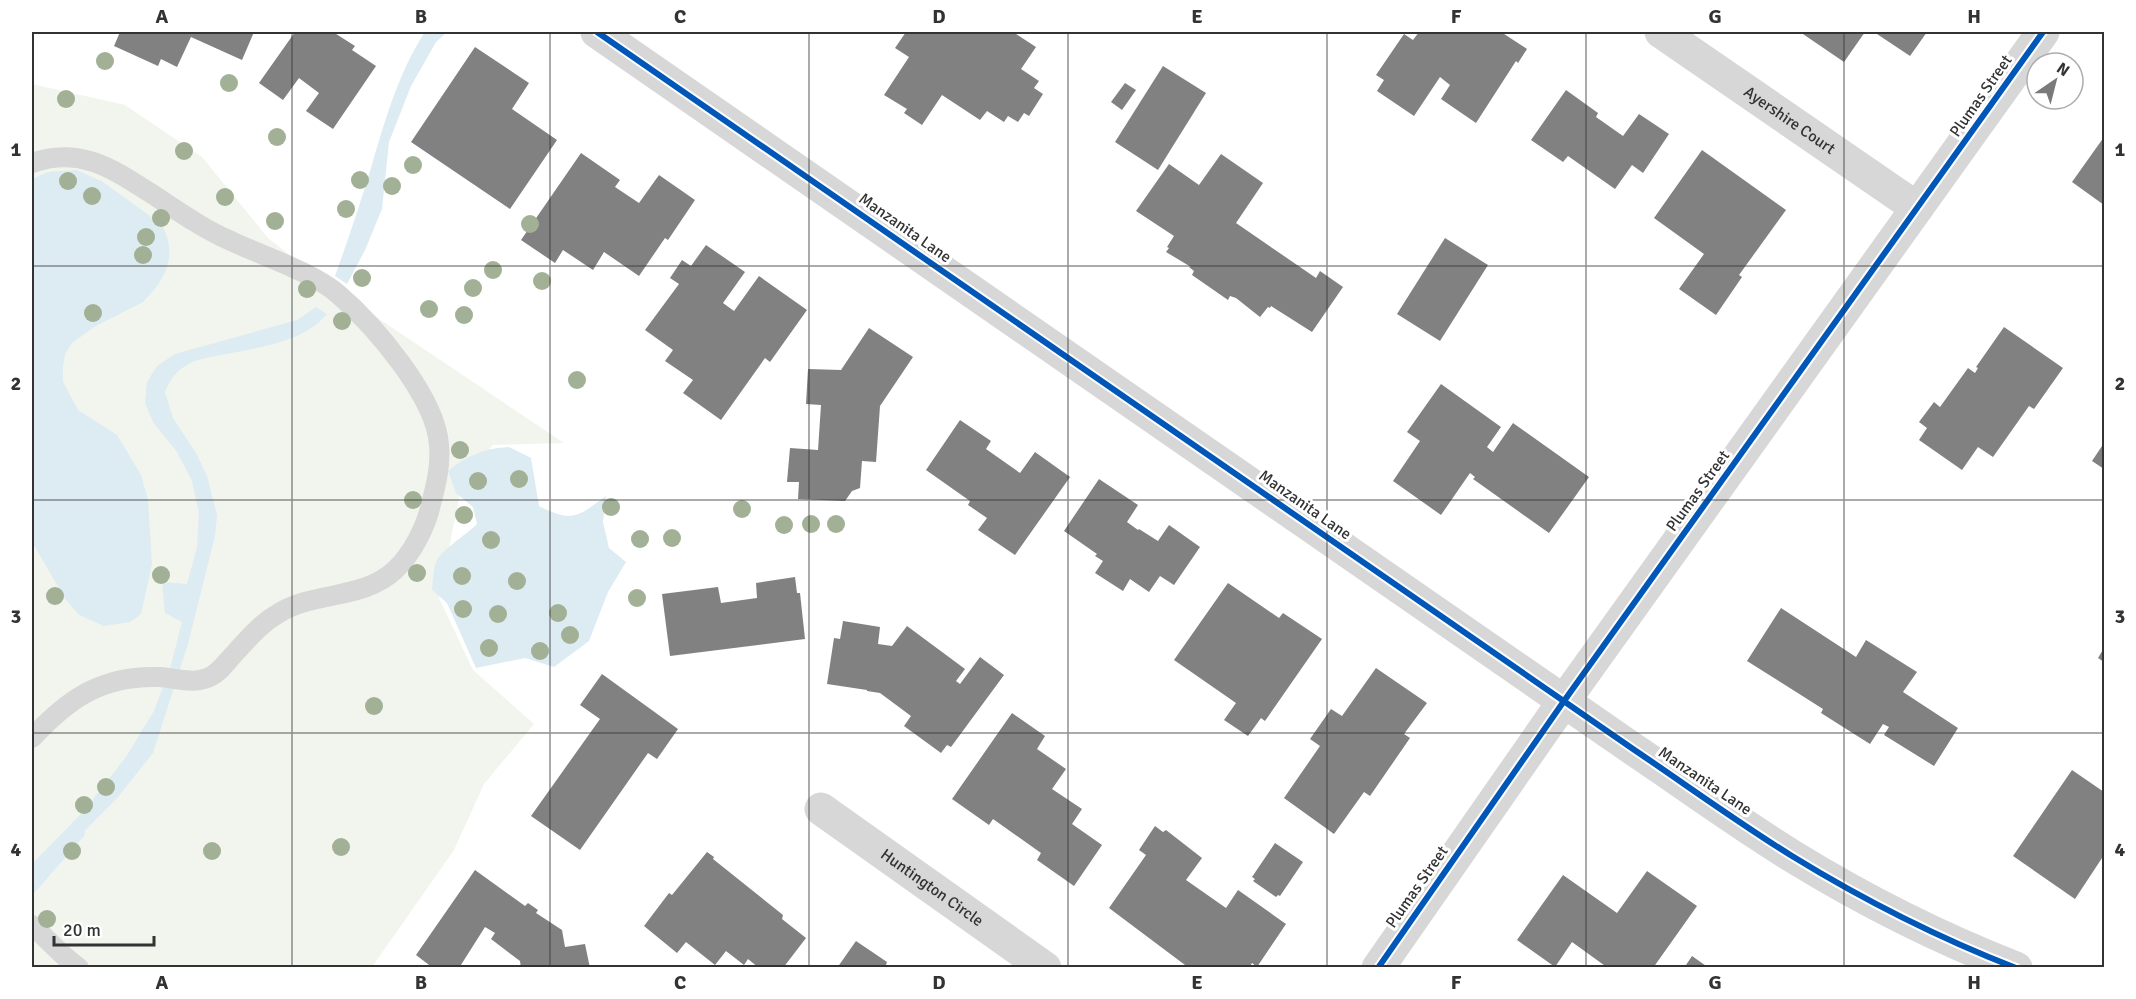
<svg xmlns="http://www.w3.org/2000/svg" width="2136" height="999" viewBox="0 0 2136 999" font-family="Signika,sans-serif">
  <style>
    .green { fill: #f1f5ed }
    .water { fill: #ddebf3 }
    .lines { fill: none; stroke-linecap: round; stroke-linejoin: round }
    .stream { stroke: #ddebf3; stroke-width: 10 }
    .building { fill: #818181 }
    .service { stroke: #d7d7d7; stroke-width: 20 }
    .minor { stroke: #d7d7d7; stroke-width: 33 }
    .tertiary { stroke: #d7d7d7; stroke-width: 33 }
    .cycleway-casing { stroke: #fff; stroke-width: 10 }
    .cycleway { stroke: #0057b8; stroke-width: 6 }
    .tree { fill: #a2b095 }
    .grid { fill: none; stroke: #333; stroke-width: 1.5; stroke-opacity: 0.55 }
    .labels { text-anchor: middle; dominant-baseline: central; stroke-width: 6; stroke-linejoin: round; paint-order: stroke }
    .street-label { font-size: 16px; fill: #333; stroke: #fff }
    .neatline { fill: none; stroke: #333; stroke-width: 2 }
    .grid-label { font-size: 20px; text-anchor: middle; font-weight: bold; fill: #333 }
  </style>
  <rect width="100%" height="100%" fill="#fff"/>
  <polygon class="green" points="32,84 125,105 202,157 268,238 321,280 564,443 493,445 463,479 439,598 473,670 534,724 484,784 454,850 372,967 32,968"/>
  <g class="water">
    <path d="M425,32H447L436,42L411,86L389,142L382,209L365,250L347,284L335,276C348,240 360,204 371,168C385,121 398,73 425,32Z"/>
    <path d="M77,170L103,182L161,224C179,255 166,279 143,302L94,327L72,343L65,354L63,368V382L78,410L117,435L141,475L148,500L152,564L141,614L130,622L104,626L79,615L66,600L32,542V179L48,172Z"/>
    <path d="M316,307L327,314C300,348 234,350 194,361C178,369 172,376 165,392L173,418L196,453L207,476L217,515L215,536L188,644L153,753L118,797L32,884V864L81,814L126,757L154,711L171,665L182,622L165,613L162,582L187,584L197,547L199,513L192,481L177,452L153,422L145,403L147,382L157,366L175,354L297,320Z"/>
    <path d="M509,447L531,458L539,506C573,523 577,517 606,496L603,522L609,548L626,562L608,592L589,641L554,667L525,658L476,668L447,603L432,590C433,581 433,568 437,560C442,550 467,534 477,524L473,507L456,493L448,471C466,456 485,448 509,447Z"/>
  </g>
  <g class="lines">
    <polyline class="stream" points="32,888 80,833"/>
  </g>
  <g class="building">
    <polygon points="120,32 254,32 242,60 191,37 177,67 161,59 158,66 114,46"/>
    <polygon points="295,32 333,32 355,46 352,50 376,66 333,129 306,111 319,93 299,78 283,100 259,83"/>
    <polygon points="906,32 1013,32 1036,47 1021,69 1039,81 1034,88 1043,94 1029,116 1024,113 1018,122 1008,116 1004,122 987,111 980,120 942,95 922,125 904,113 907,109 884,95 909,57 895,48"/>
    <polygon points="1419,32 1501,32 1527,49 1518,63 1516,61 1476,123 1441,99 1450,85 1440,77 1414,116 1377,91 1384,80 1376,75 1404,34 1413,40"/>
    <polygon points="1800,32 1865,32 1844,62"/>
    <polygon points="1874,32 1927,32 1910,56"/>
    <polygon points="475,47 529,83 512,109 557,140 510,209 411,142"/>
    <polygon points="1163,66 1206,93 1158,170 1115,142"/>
    <polygon points="1125,83 1136,90 1122,110 1111,102"/>
    <polygon points="1566,90 1598,113 1596,117 1623,136 1639,114 1669,134 1643,173 1632,165 1615,189 1568,156 1563,162 1531,140"/>
    <polygon points="2104,137 2104,205 2072,182"/>
    <polygon points="1702,150 1786,210 1739,275 1742,277 1716,315 1679,289 1704,254 1654,218"/>
    <polygon points="581,153 620,180 615,187 639,203 659,175 695,200 668,240 665,238 639,276 604,252 593,270 563,250 555,263 521,240"/>
    <polygon points="1221,154 1263,183 1236,223 1316,278 1320,271 1343,287 1312,332 1271,306 1270,308 1268,307 1260,317 1236,298 1230,296 1228,300 1192,275 1194,271 1189,267 1191,267 1166,252 1169,248 1167,247 1174,236 1136,211 1169,164 1199,185"/>
    <polygon points="1445,238 1488,265 1440,341 1397,314"/>
    <polygon points="706,245 745,272 723,303 734,311 759,276 807,310 770,362 765,358 721,420 683,393 693,380 665,361 673,350 645,330 679,284 670,278 682,260 691,266"/>
    <polygon points="2004,327 2063,368 2034,409 2029,406 1993,457 1978,447 1962,470 1919,440 1927,428 1919,422 1934,402 1940,407 1968,368 1975,373 1978,368 1976,367"/>
    <polygon points="869,328 913,357 880,406 876,462 862,461 860,488 852,491 845,501 798,499 799,482 787,482 790,448 818,450 821,405 806,404 808,369 841,370"/>
    <polygon points="1441,384 1501,427 1487,447 1493,452 1513,423 1589,477 1549,533 1473,479 1475,477 1470,473 1441,515 1393,481 1420,441 1407,432"/>
    <polygon points="960,420 991,441 986,449 1020,473 1035,452 1070,477 1015,555 978,530 987,518 968,505 970,501 926,470"/>
    <polygon points="2104,443 2104,469 2092,461"/>
    <polygon points="1099,479 1138,505 1127,522 1138,530 1139,529 1158,541 1169,525 1200,547 1174,585 1160,576 1149,592 1130,579 1123,591 1095,573 1103,561 1095,556 1097,554 1064,531"/>
    <polygon points="795,577 797,593 800,593 805,639 670,656 662,594 718,587 721,603 757,598 756,583"/>
    <polygon points="1228,583 1279,618 1283,613 1322,639 1265,721 1261,718 1248,736 1224,720 1236,703 1174,660"/>
    <polygon points="1781,608 1856,657 1866,640 1917,672 1903,692 1958,728 1934,766 1884,735 1889,727 1883,724 1870,744 1821,713 1823,709 1747,661"/>
    <polygon points="843,621 880,627 878,644 892,646 907,626 965,669 956,681 960,684 980,657 1004,675 951,747 947,745 941,753 904,726 911,716 880,693 867,691 867,690 827,684 834,638 840,639"/>
    <polygon points="2104,648 2104,662 2098,658"/>
    <polygon points="1376,668 1427,703 1404,734 1410,738 1370,796 1364,792 1334,834 1284,798 1320,746 1310,739 1331,709 1342,716"/>
    <polygon points="602,674 678,729 657,759 648,753 580,850 531,816 600,719 580,705"/>
    <polygon points="1012,713 1045,736 1037,749 1066,769 1052,789 1082,809 1072,824 1102,845 1074,886 1037,860 1041,853 993,819 989,825 952,799"/>
    <polygon points="2072,770 2104,792 2104,855 2075,899 2013,856"/>
    <polygon points="1155,826 1163,832 1166,830 1202,858 1186,880 1226,908 1238,890 1286,924 1257,967 1252,963 1249,968 1189,968 1109,908 1146,855 1139,850"/>
    <polygon points="1275,843 1303,862 1280,896 1278,895 1276,897 1253,881 1255,879 1252,877"/>
    <polygon points="707,852 714,857 713,859 783,915 782,919 806,938 783,968 759,968 748,959 744,965 726,951 715,965 686,942 677,953 644,926 669,893 672,895"/>
    <polygon points="475,870 525,906 528,903 538,910 536,913 562,930 565,947 585,944 590,968 521,968 520,961 491,939 495,933 485,927 459,968 433,968 416,955"/>
    <polygon points="1647,871 1697,906 1653,968 1608,968 1572,942 1555,967 1517,940 1563,875 1617,913"/>
    <polygon points="856,941 887,962 886,965 890,968 837,968"/>
    <polygon points="1692,956 1709,968 1684,968"/>
  </g>
  <g class="lines">
    <g class="service">
      <path d="M32,163C80,146 113,169 152,194C178,211 203,229 231,241C263,256 312,272 338,294C374,325 436,397 439,445C441,465 436,485 431,504C426,527 412,554 395,570C363,600 315,591 279,613C261,623 249,638 235,653C227,661 218,675 207,678C192,684 175,678 159,677C102,675 68,699 32,738"/>
      <polyline points="32,925 63,955 79,968"/>
    </g>
    <g class="minor">
      <path id="s1" d="M1661,32L1917,208"/>
      <path id="s2" d="M821,809L1045,968"/>
    </g>
    <g class="tertiary">
      <path d="M597,32L1633,749C1685,784 1737,822 1792,856C1862,899 1939,938 2016,968"/>
      <polyline points="1378,968 1564,701 2043,32"/>
    </g>
    <g class="cycleway-casing">
      <g id="cycleway">
        <path d="M597,32L1633,749C1685,784 1737,822 1792,856C1862,899 1939,938 2016,968"/>
        <polyline points="1378,968 1564,701 2043,32"/>
      </g>
    </g>
    <use href="#cycleway" class="cycleway"/>
  </g>
  <g class="tree">
    <circle cx="105" cy="61" r="9"/>
    <circle cx="229" cy="83" r="9"/>
    <circle cx="66" cy="99" r="9"/>
    <circle cx="277" cy="137" r="9"/>
    <circle cx="184" cy="151" r="9"/>
    <circle cx="413" cy="165" r="9"/>
    <circle cx="360" cy="180" r="9"/>
    <circle cx="68" cy="181" r="9"/>
    <circle cx="392" cy="186" r="9"/>
    <circle cx="92" cy="196" r="9"/>
    <circle cx="225" cy="197" r="9"/>
    <circle cx="346" cy="209" r="9"/>
    <circle cx="161" cy="218" r="9"/>
    <circle cx="275" cy="221" r="9"/>
    <circle cx="530" cy="224" r="9"/>
    <circle cx="146" cy="237" r="9"/>
    <circle cx="143" cy="255" r="9"/>
    <circle cx="493" cy="270" r="9"/>
    <circle cx="362" cy="278" r="9"/>
    <circle cx="542" cy="281" r="9"/>
    <circle cx="473" cy="288" r="9"/>
    <circle cx="307" cy="289" r="9"/>
    <circle cx="429" cy="309" r="9"/>
    <circle cx="93" cy="313" r="9"/>
    <circle cx="464" cy="315" r="9"/>
    <circle cx="342" cy="321" r="9"/>
    <circle cx="577" cy="380" r="9"/>
    <circle cx="460" cy="450" r="9"/>
    <circle cx="519" cy="479" r="9"/>
    <circle cx="478" cy="481" r="9"/>
    <circle cx="413" cy="500" r="9"/>
    <circle cx="611" cy="507" r="9"/>
    <circle cx="742" cy="509" r="9"/>
    <circle cx="464" cy="515" r="9"/>
    <circle cx="811" cy="524" r="9"/>
    <circle cx="836" cy="524" r="9"/>
    <circle cx="784" cy="525" r="9"/>
    <circle cx="672" cy="538" r="9"/>
    <circle cx="640" cy="539" r="9"/>
    <circle cx="491" cy="540" r="9"/>
    <circle cx="417" cy="573" r="9"/>
    <circle cx="161" cy="575" r="9"/>
    <circle cx="462" cy="576" r="9"/>
    <circle cx="517" cy="581" r="9"/>
    <circle cx="55" cy="596" r="9"/>
    <circle cx="637" cy="598" r="9"/>
    <circle cx="463" cy="609" r="9"/>
    <circle cx="558" cy="613" r="9"/>
    <circle cx="498" cy="614" r="9"/>
    <circle cx="570" cy="635" r="9"/>
    <circle cx="489" cy="648" r="9"/>
    <circle cx="540" cy="651" r="9"/>
    <circle cx="374" cy="706" r="9"/>
    <circle cx="106" cy="787" r="9"/>
    <circle cx="84" cy="805" r="9"/>
    <circle cx="341" cy="847" r="9"/>
    <circle cx="72" cy="851" r="9"/>
    <circle cx="212" cy="851" r="9"/>
    <circle cx="47" cy="919" r="9"/>
  </g>
  <path class="grid" d="M292,32V968M550,32V968M809,32V968M1068,32V968M1327,32V968M1586,32V968M1844,32V968M32,266H2104M32,500H2104M32,733H2104"/>
  <g class="labels">
    <g class="street-label">
      <text transform="translate(1981 96) rotate(-55)">Plumas Street</text>
      <text stroke="none"><textPath href="#s1" startOffset="156">Ayershire Court</textPath></text>
      <text transform="translate(905 228) rotate(35)">Manzanita Lane</text>
      <text transform="translate(1698 491) rotate(-54)">Plumas Street</text>
      <text transform="translate(1305 505) rotate(35)">Manzanita Lane</text>
      <text transform="translate(1705 781) rotate(34)">Manzanita Lane</text>
      <text transform="translate(1417 887) rotate(-55)">Plumas Street</text>
      <text stroke="none"><textPath href="#s2" startOffset="136">Huntington Circle</textPath></text>
    </g>
  </g>
  <rect width="2136" height="999" fill="none" stroke="#ffffff" stroke-width="66"/>
  <g transform="translate(2055 81) rotate(35)"><circle r="28" fill="#ffffff" stroke="#adadad" stroke-width="1.5"/>
  <path d="M0-4.5L10 22L0 15L-10 22Z" fill="#7a7a7a"/>
  <text y="-9" font-size="16" font-weight="bold" text-anchor="middle" fill="#333333">N</text>
  </g>
  <path d="M54 936v9h100v-9" fill="none" stroke="#333333" stroke-width="3"/>
  <text x="63" y="936" font-size="18" fill="#333333" stroke="#ffffff" stroke-width="4.5" paint-order="stroke">20 m</text>
  <rect x="33" y="33" width="2070" height="933" class="neatline"/>
  <g class="grid-label">
    <text x="162" y="23">A</text>
    <text x="421" y="23">B</text>
    <text x="680" y="23">C</text>
    <text x="939" y="23">D</text>
    <text x="1197" y="23">E</text>
    <text x="1456" y="23">F</text>
    <text x="1715" y="23">G</text>
    <text x="1974" y="23">H</text>
    <text x="16" y="156">1</text>
    <text x="2120" y="156">1</text>
    <text x="16" y="390">2</text>
    <text x="2120" y="390">2</text>
    <text x="16" y="623">3</text>
    <text x="2120" y="623">3</text>
    <text x="16" y="856">4</text>
    <text x="2120" y="856">4</text>
    <text x="162" y="989">A</text>
    <text x="421" y="989">B</text>
    <text x="680" y="989">C</text>
    <text x="939" y="989">D</text>
    <text x="1197" y="989">E</text>
    <text x="1456" y="989">F</text>
    <text x="1715" y="989">G</text>
    <text x="1974" y="989">H</text>
  </g>
</svg>
